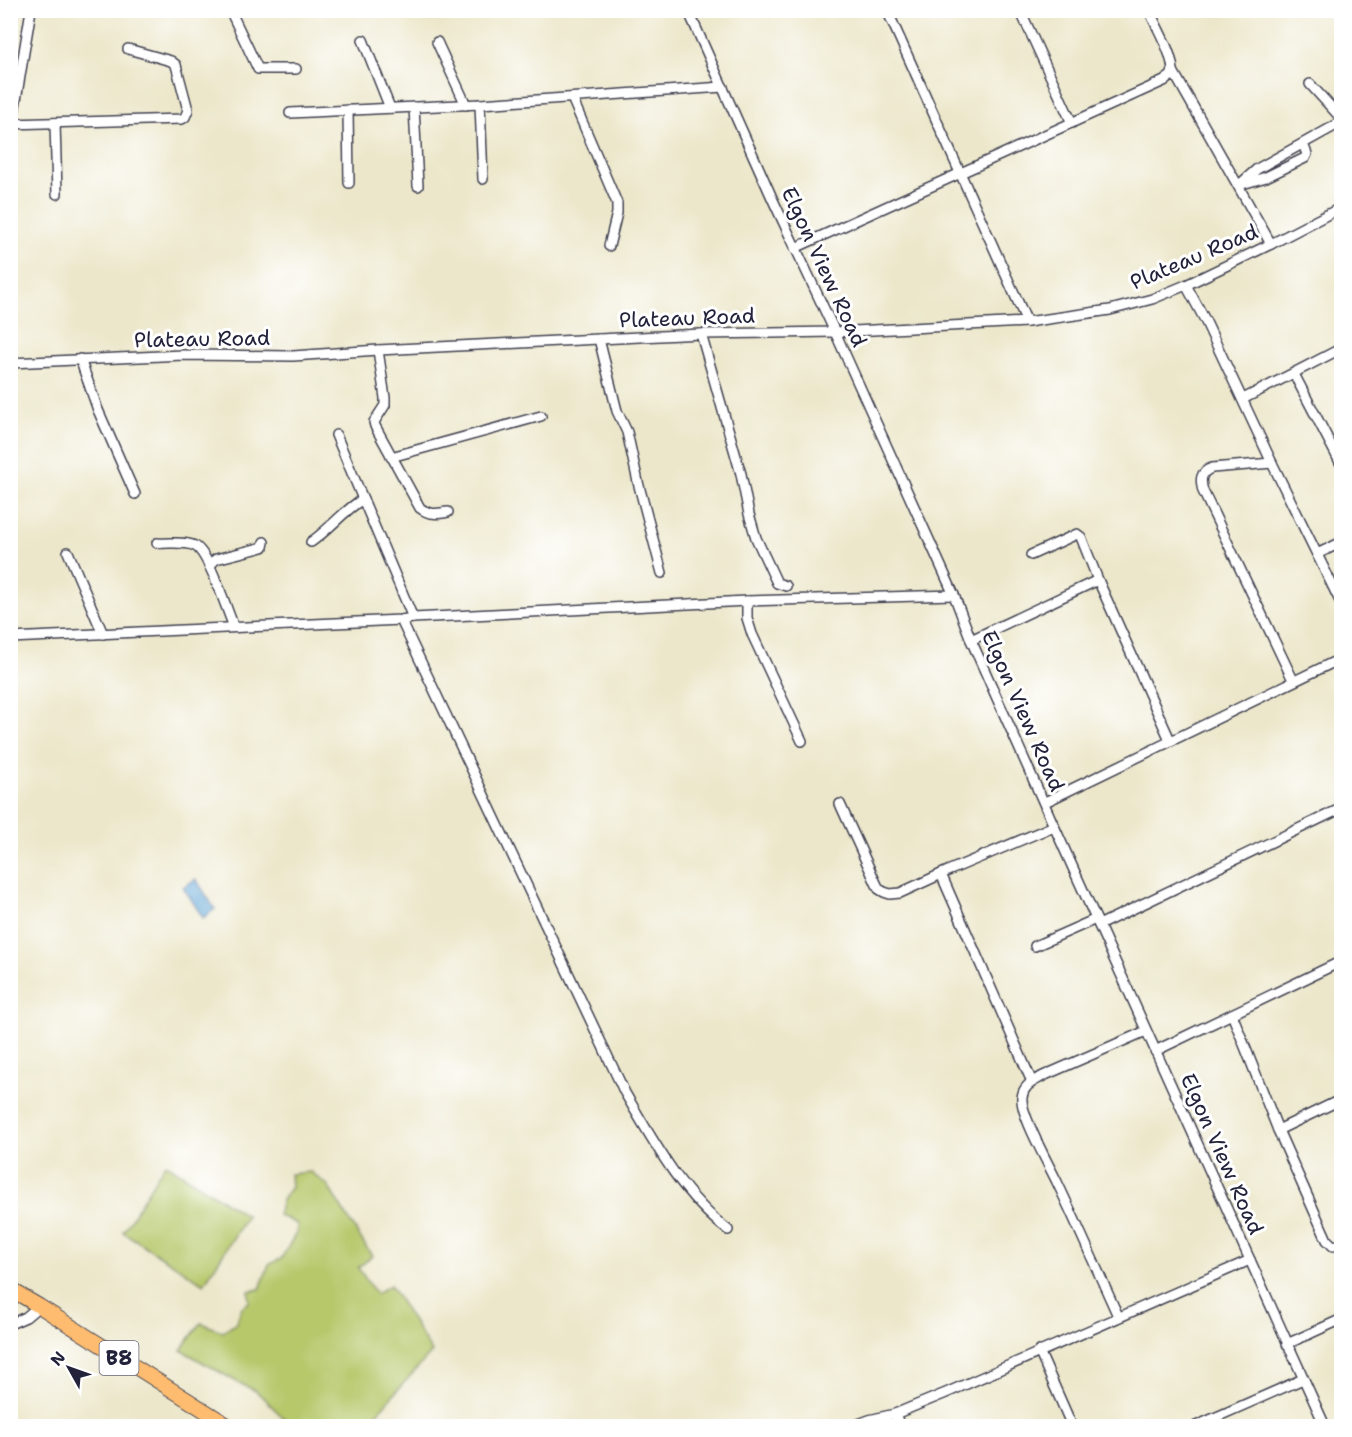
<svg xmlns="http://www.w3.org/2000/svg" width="1352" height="1437" viewBox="0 0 1352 1437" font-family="'Shantell Sans',sans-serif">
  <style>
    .green { fill: #b6c86b; stroke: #6c7553; stroke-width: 1.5 }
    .water { fill: #5fa4d4; stroke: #406388; stroke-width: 1.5 }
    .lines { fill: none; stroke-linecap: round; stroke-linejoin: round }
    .minor-casing { stroke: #404050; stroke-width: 12 }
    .highway-casing { stroke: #404050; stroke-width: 16 }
    .minor { stroke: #fff; stroke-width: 9 }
    .highway { stroke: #febc70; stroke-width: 14 }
    .labels { text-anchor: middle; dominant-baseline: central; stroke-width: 6; stroke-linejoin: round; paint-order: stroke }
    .shield { fill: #fff; stroke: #646476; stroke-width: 1.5 }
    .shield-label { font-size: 20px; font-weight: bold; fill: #22223b }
    .street-label { font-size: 21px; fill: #22223b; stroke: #fff }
  </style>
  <rect width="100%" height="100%" fill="#fff"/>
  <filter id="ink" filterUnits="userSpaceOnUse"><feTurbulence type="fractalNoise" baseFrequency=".0167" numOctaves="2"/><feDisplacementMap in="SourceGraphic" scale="12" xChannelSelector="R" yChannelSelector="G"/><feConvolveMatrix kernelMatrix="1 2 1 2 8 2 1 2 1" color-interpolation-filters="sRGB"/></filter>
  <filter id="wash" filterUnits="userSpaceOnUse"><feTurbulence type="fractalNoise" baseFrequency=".008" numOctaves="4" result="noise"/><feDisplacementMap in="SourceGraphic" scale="24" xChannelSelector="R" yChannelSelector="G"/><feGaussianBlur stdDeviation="1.35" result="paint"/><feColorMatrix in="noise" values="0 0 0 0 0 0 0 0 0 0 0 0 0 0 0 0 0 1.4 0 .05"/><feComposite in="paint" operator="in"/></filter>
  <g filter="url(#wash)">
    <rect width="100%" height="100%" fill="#ece7ca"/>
    <g class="green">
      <polygon points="165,1163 247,1216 204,1284 123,1232"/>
      <polygon points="311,1172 327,1185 372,1256 358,1268 376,1294 390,1285 432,1352 365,1426 292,1426 256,1391 239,1383 181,1350 201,1323 223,1332 236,1323 242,1307 249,1302 249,1291 260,1289 269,1264 281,1259 297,1232 297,1224 278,1215 282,1200 291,1187 290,1174"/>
    </g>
    <polygon class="water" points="196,879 215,909 203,918 183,887"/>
  </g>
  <g filter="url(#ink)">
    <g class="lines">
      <g class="minor-casing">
        <g id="minor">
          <polyline points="230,10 258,69 296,69"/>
          <polyline points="688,10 773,200 835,332 954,595 971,640 1054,826 1325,1426"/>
          <polyline points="887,10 1027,322"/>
          <polyline points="1020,10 1072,123"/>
          <path d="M1149,10C1157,28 1172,52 1173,71L1271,244"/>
          <polyline points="363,40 390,108"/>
          <polyline points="437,42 466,105"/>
          <polyline points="572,98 617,203 617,213 609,246"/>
          <polyline points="480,104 483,179"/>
          <polyline points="414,107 418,186"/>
          <polyline points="348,110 349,183"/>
          <polyline points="290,113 480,104 723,87"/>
          <polyline points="55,123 57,194"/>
          <polyline points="10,124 182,119 185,117 188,110 176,65 171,61 128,49"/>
          <polyline points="12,124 31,10"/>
          <polyline points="1303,144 1307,154 1305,158 1266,177 1239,185 1257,169 1338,124 1340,121 1340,117 1310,84"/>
          <polyline points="795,248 1164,81 1171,76 1173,71"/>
          <polyline points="1186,285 1205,320 1272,463 1342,605"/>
          <polyline points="701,334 741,474 749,514 756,538 777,583 786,586"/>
          <polyline points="599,339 617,411 627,432 638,482 662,573"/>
          <path d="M378,350L385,398V405L374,422L375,426L420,508C429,515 437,514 448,512"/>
          <polyline points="80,359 98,410 135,494"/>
          <polyline points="10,363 183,355 293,356 378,350 599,339 701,334 835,332 1027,322 1110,310 1152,299 1186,285 1271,244 1342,207"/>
          <polyline points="1294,374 1342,466"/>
          <polyline points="1243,399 1342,348"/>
          <polyline points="336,435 413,618"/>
          <polyline points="391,457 541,416"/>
          <path d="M1272,463L1212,468C1200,472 1200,480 1203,491L1293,680"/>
          <path d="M311,542C330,529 343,511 363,499"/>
          <path d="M157,543C168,544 185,541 195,546C209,553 227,611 234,627"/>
          <polyline points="68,552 103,634"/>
          <polyline points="1317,554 1342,542"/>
          <polyline points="1031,555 1077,534 1081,537 1098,580"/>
          <polyline points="210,567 212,563 216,559 263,547 264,542"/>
          <polyline points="747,601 747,618 752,634 802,741"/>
          <path d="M401,620L625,1093C653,1141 682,1195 728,1230"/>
          <polyline points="10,638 401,620 413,618 747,601 954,595"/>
          <polyline points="971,640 1098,580 1170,740"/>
          <polyline points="1045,802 1342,658"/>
          <polyline points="840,804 876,883 879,889 884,892 890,894 900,893 950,870 1054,826"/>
          <polyline points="941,874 1032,1082"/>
          <polyline points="1099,925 1342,808"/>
          <polyline points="1035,946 1096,919"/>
          <polyline points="1232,1014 1278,1130 1327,1240 1333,1246 1342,1244"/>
          <polyline points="1155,1051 1342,961"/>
          <polyline points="1278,1130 1342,1099"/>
          <path d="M1118,1316C1098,1272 1078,1226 1057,1182C1049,1165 1020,1114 1022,1098C1023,1085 1033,1082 1043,1076L1146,1031"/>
          <polyline points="10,1324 26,1317 39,1306"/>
          <polyline points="1287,1344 1342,1319"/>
          <polyline points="1039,1351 1072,1426"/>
          <polyline points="895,1414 900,1426"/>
          <polyline points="853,1426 869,1420 895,1414 946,1393 1250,1260"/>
          <polyline points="1196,1426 1303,1379"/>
        </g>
      </g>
      <g class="highway-casing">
        <polyline id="highway" points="10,1289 39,1306 229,1426"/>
      </g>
      <use href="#minor" class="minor"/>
      <use href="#highway" class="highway"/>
    </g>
  </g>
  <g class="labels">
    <rect class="shield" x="99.5" y="1341" width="39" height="34" rx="4.5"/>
    <g class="shield-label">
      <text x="119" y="1358">B8</text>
    </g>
    <g class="street-label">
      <text transform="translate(1194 257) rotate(-23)">Plateau Road</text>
      <text transform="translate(824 267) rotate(65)">Elgon View Road</text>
      <text transform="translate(687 318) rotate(-2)">Plateau Road</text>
      <text transform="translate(202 339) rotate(-1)">Plateau Road</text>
      <text transform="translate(1023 711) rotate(66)">Elgon View Road</text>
      <text transform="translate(1222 1154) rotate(66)">Elgon View Road</text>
    </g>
  </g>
  <rect width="1352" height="1437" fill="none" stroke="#fff" stroke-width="36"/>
  <g transform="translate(69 1368) rotate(310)" stroke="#ffffff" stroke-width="4.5" paint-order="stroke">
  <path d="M0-4.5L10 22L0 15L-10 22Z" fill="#22223b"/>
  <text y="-9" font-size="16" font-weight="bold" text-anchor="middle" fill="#22223b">N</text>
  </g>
</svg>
